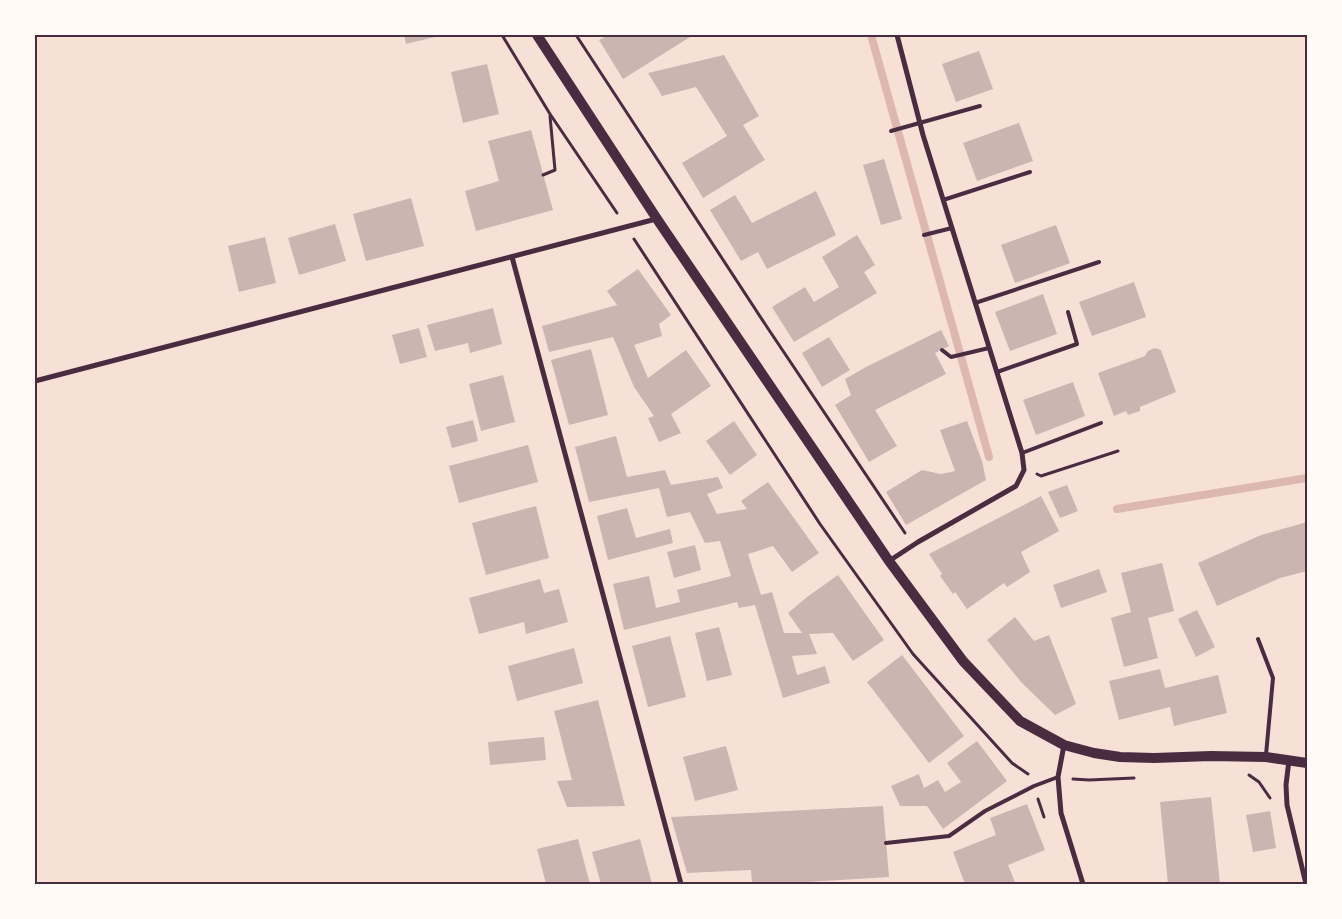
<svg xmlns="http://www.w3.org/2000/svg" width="1342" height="919" viewBox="0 0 1342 919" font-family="'Fira Sans Condensed',sans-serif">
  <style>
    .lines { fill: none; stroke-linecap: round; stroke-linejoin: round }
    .stream { stroke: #dcb8b0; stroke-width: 8 }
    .building { fill: #ccb4b1 }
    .path { stroke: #4a2c40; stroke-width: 3 }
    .service { stroke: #4a2c40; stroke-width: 4 }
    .minor { stroke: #4a2c40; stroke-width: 5 }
    .secondary { stroke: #4a2c40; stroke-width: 10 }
    .neatline { fill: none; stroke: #4a2c40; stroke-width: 2 }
  </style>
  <rect width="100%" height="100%" fill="#f7e1d7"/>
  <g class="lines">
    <g class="stream">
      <polyline points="871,35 989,457"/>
      <polyline points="1117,509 1307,478"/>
    </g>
  </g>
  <g class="building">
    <polygon points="404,35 439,35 439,36 406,44"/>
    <polygon points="608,35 688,35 690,37 623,79 599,40"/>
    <polygon points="979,51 993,89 956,102 942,64"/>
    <polygon points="724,55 759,116 743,125 765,160 703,198 682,163 727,136 696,87 662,96 648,73"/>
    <polygon points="487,64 499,114 463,123 451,72"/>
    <polygon points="1019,123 1033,161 977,181 963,143"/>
    <polygon points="531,130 553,210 476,231 465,191 499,181 488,141"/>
    <polygon points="884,159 902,219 881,225 863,165"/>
    <polygon points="816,191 836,235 767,269 758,252 741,261 710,210 735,195 752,223"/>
    <polygon points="411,198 424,246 366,261 353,214"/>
    <polygon points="335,224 346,261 299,275 288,238"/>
    <polygon points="1056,225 1070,263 1015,283 1001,245"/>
    <polygon points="857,235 875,265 864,272 877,293 794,342 772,307 805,287 814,302 839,287 822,257"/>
    <polygon points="265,237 276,283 239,292 228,246"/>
    <polygon points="638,269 671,315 659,324 662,336 634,345 648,378 686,350 711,386 671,414 681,433 659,442 648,418 654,416 634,387 613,337 549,352 542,326 617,305 607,291"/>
    <polygon points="1134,282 1146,317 1092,336 1079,302"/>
    <polygon points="1043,294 1057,334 1010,351 995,312"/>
    <polygon points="493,308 502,344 470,353 468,343 435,351 427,325"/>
    <polygon points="419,328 427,357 400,364 392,335"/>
    <polygon points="941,330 949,346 935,353 946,374 875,410 897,446 869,462 835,405 851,395 845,379 866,367"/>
    <polygon points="829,337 850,370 822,387 802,353"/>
    <polygon points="1155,348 1161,350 1176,392 1140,407 1140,411 1128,415 1126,411 1114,416 1098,373 1145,356 1148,351"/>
    <polygon points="591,349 608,415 569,425 551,360"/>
    <polygon points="503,375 515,422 481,431 469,384"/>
    <polygon points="1073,382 1085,416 1036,435 1023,400"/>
    <polygon points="473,420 478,441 452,448 446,427"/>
    <polygon points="734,421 757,455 730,475 706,441"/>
    <polygon points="967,421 982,461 986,480 906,525 886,492 922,470 941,474 955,471 940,430"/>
    <polygon points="616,436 627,477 665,470 671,485 718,477 723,488 707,494 717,514 747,509 741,501 768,482 819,553 792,572 773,546 748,554 761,595 772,592 784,633 802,633 788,613 807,597 838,575 884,640 853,661 833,633 809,634 817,654 792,656 797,675 825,666 830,683 783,698 755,605 739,608 737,602 624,630 613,584 649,576 656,608 680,602 677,590 731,576 720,541 705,543 690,512 667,517 659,488 589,502 575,447"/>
    <polygon points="528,445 538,482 459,503 449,466"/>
    <polygon points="1067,485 1078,511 1060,518 1048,492"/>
    <polygon points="1041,496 1059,531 1021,552 1030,572 1007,587 1004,583 967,609 955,592 953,594 940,576 942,574 929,554"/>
    <polygon points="536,506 549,558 486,575 472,523"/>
    <polygon points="627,508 636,538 670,529 673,543 608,560 597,516"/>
    <polygon points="1307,522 1307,571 1280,578 1217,606 1198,563 1261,535"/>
    <polygon points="695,545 701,570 674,578 667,552"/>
    <polygon points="1162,563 1174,611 1148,618 1158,658 1124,667 1111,618 1131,612 1121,573"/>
    <polygon points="1099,569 1107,592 1061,608 1053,585"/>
    <polygon points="540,579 544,593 559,589 568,622 526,634 524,622 479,634 469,598"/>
    <polygon points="1197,610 1215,647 1196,657 1178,619"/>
    <polygon points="1015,617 1034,641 1049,635 1076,704 1055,715 1021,682 987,640"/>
    <polygon points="719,627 732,675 707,681 695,633"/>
    <polygon points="670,636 686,697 648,707 632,646"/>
    <polygon points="574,648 583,683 517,701 508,666"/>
    <polygon points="902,655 964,736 929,763 867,682"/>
    <polygon points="1160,669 1165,688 1218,675 1227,713 1174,726 1170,707 1119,720 1109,681"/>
    <polygon points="598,700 625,806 567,807 557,781 572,780 554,711"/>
    <polygon points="544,737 546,760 490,765 488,742"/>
    <polygon points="977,741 1007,781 943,829 927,806 900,806 891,786 919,774 924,788 938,780 945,792 961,782 947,763"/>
    <polygon points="726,746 738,790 695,801 683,757"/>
    <polygon points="1211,797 1220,884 1168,884 1160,802"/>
    <polygon points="1027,804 1045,850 1008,865 1015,882 1011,884 965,884 953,852 996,835 990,818"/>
    <polygon points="883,806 889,877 774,884 752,884 751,870 687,873 671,817"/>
    <polygon points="1270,811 1276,848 1253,852 1246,815"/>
    <polygon points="578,839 590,884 546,884 537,849"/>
    <polygon points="640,839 652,884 601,884 592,852"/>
  </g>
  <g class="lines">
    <g class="path">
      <polyline points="502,35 550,114 617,213"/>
      <polyline points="576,35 767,327 905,533"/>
      <polyline points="543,175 555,170 550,116"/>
      <polyline points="634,239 820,524 913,654 1012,763 1028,774"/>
      <polyline points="1037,474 1041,476 1118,451"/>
      <polyline points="1249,775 1259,782 1270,798"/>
      <polyline points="1073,779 1089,780 1134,778"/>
      <polyline points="1038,799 1044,817"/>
    </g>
    <g class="service">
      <polyline points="891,131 980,106"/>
      <polyline points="943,200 1030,172"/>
      <polyline points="924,235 952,228"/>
      <polyline points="975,303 1099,262"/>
      <polyline points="942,350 951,357 989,348"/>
      <polyline points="997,372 1077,344 1068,312"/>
      <polyline points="1022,453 1101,423"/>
      <polyline points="1258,639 1273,678 1266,755"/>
      <polyline points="886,843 949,836 985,811 1034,786 1058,777"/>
    </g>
    <g class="minor">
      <polyline points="512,257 681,884"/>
      <polyline points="35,381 656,219"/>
      <polyline points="889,561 918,542 1016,486 1024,470 1022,453 923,135 897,35"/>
      <polyline points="1064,745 1058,777 1061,813 1083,884"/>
      <polyline points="1289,760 1286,785 1287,805 1306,884"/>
    </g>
    <polyline class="secondary" points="537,35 657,219 889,561 963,661 1020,721 1064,745 1094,753 1120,757 1154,758 1211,756 1266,757 1307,763"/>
  </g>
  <rect width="1342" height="919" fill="none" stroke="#fffaf5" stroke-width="72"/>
  <rect x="36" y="36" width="1270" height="847" class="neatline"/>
</svg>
